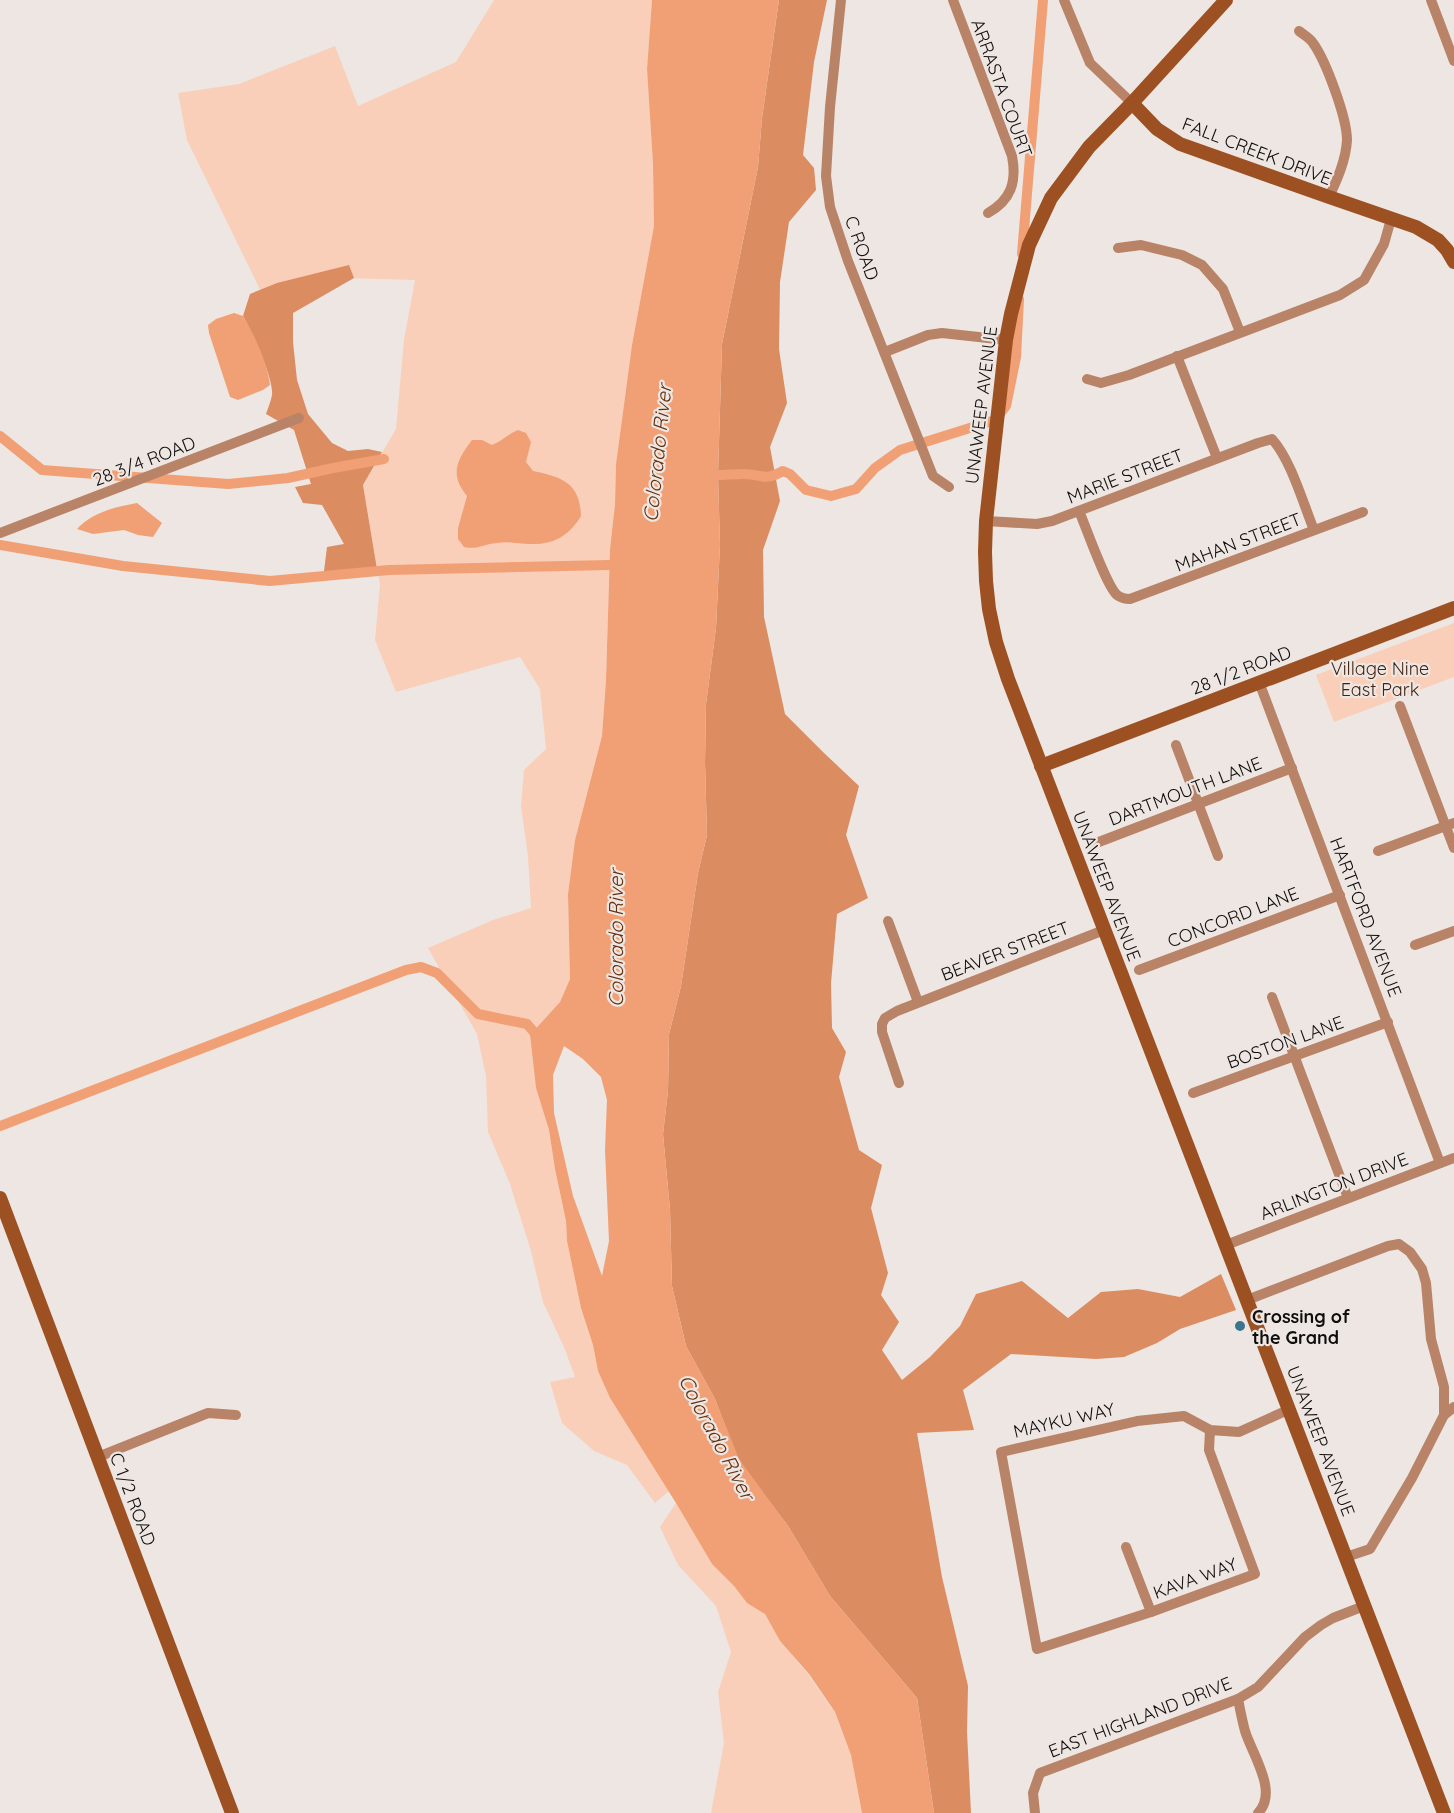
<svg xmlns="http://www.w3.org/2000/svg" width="1454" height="1813" viewBox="0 0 1454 1813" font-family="Quicksand,sans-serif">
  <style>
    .green { fill: #facfb9 }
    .forest { fill: #db8c61 }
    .water { fill: #f0a074; fill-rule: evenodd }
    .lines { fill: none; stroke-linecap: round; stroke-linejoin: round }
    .canal { stroke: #f0a074; stroke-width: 10 }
    .street { stroke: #b98367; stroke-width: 10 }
    .secondary { stroke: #9d5122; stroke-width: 14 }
    .poi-dot { fill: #3b758e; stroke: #ede6e2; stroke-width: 2 }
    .labels { text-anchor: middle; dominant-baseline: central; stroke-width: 4.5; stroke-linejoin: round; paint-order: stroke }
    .street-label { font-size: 18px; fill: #100e0d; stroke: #ede6e2 }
    .park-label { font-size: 18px; fill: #422210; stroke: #ede6e2 }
    .poi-label { font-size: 18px; font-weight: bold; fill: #100e0d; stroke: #ede6e2; text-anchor: start }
    .water-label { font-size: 20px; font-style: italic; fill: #633010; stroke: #ede6e2 }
  </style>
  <rect width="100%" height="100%" fill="#ede6e2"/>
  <g class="green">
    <polygon points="494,0 652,0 647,69 653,164 654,226 632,345 616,464 615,504 610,549 606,680 602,736 575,840 568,894 570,979 560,1002 530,1035 536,1088 549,1130 555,1169 566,1221 567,1241 581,1308 593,1345 598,1371 610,1398 669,1491 655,1503 627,1465 594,1451 562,1423 550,1382 575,1377 564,1347 543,1302 531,1251 510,1184 488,1132 486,1076 477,1034 428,948 493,920 531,908 528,856 521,806 524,770 546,749 540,689 520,657 396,692 375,640 380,585 363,485 396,429 404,340 415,280 345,278 271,312 187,140 178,93 239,84 335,46 358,106 456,62"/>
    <polygon points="1454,623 1454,677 1334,722 1316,675"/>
    <polygon points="676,1503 712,1564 734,1586 747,1603 765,1614 780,1641 808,1674 835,1713 851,1755 862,1813 711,1813 724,1743 718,1692 731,1652 716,1606 678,1565 660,1527"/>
  </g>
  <g class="forest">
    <polygon points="779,0 827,0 814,62 803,155 814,168 816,190 789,222 780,282 779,349 787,403 770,447 780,501 763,550 764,617 785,714 824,753 859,786 846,835 868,898 837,914 831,983 832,1028 846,1052 839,1077 859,1150 882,1165 871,1208 888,1273 881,1295 899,1322 882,1350 902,1380 930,1357 960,1326 976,1294 1022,1281 1068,1318 1101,1292 1138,1289 1180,1297 1221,1274 1236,1310 1180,1329 1157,1343 1124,1357 1096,1359 1011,1354 963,1390 974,1430 917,1433 942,1577 968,1686 967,1732 971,1813 934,1813 917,1698 830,1596 788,1526 738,1459 715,1399 686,1346 672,1286 670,1210 663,1134 668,1091 669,1034 681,986 698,873 707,835 705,762 706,704 716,628 720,545 718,475 722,344 758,167 762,118"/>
    <path d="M349,265L354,278L293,313V342L297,380L308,414L332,443L348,451L368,449L382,452L363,485L378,575L324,571L327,547L344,544L322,505L303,503L295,487L311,484L294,430L266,414C268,408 271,401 272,395C274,379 252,332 243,316L250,294L277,283Z"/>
  </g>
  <g class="water">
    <path d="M652,0H779L762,118L758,167L722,344L718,475L720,545L716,628L706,704L705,762L707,835L698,873L681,986L669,1034L668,1091L663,1134L670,1210L672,1286L686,1346L715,1399L739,1459L788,1526L830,1596L917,1698L934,1813H862L851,1755L835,1712L809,1674L780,1641L765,1614L747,1603L734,1586L712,1564L676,1503L610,1398L598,1371L593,1345L581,1308L567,1241L566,1221L555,1169L549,1130L536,1088L530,1035L560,1002L570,979L568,894L575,840L602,736L606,680L610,549L615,504L616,464L632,345L654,226L653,164L647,69ZM564,1046L583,1059L601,1077L607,1100L605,1150L609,1241L602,1276L573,1196L554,1113L553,1075Z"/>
    <path d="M234,313L243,316C255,336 267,362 270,385L263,390L238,400L230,397L209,333L208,325L216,319Z"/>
    <path d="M518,430L526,433L531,442L526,462L533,471C561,477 580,482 581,516C569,536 553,545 530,544C519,544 508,541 497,543C483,544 478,550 464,547L458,539V528L467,496C449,474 457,460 472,440H482L492,445C502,441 508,434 518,430Z"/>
    <path d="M137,503L162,523L153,537L138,535L124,530L93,534L77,529C93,512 115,507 137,503Z"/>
  </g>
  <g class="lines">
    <g class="canal">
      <polyline points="1022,254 1043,0"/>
      <polyline points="0,436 42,470 228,484 288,478 333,468 384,459"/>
      <path d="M718,475C726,475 735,474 744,474C763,474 763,482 783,471L790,474L806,490L831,496L856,489L875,468L900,450L995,420L1006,406L1016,357L1019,299"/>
      <polyline points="0,545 123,566 270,581 389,570 609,565"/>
      <polyline points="0,1126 406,970 421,967 437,973 478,1014 527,1024 533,1031"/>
    </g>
    <g class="street">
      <polyline points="841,0 830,107 826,176 830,207 848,261 933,476 949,487"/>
      <path d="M953,0L1012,156C1017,182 1011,200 988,213"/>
      <polyline points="1064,0 1090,63 1132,103"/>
      <polyline points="1431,0 1454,61"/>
      <path d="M1299,31C1304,35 1310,38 1313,43C1326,61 1347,118 1347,140C1346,160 1337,180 1329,197"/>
      <polyline points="1118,248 1141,245 1182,255 1202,265 1223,289 1240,332"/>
      <polyline points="885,352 928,335 942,333 1006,340"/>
      <polyline points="1177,356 1217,458"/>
      <polyline points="1087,379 1101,383 1129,375 1340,295 1364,280 1384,244 1391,219"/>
      <path d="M1079,511C1086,527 1106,585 1117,595C1121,598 1126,599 1130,599L1363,512"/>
      <path d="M986,521L1037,524L1052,521L1258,443L1272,439C1291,460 1303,503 1314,530"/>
      <polyline points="0,533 299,418"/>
      <polyline points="1259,682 1440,1163"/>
      <polyline points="1400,706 1454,848"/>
      <polyline points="1176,745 1218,856"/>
      <polyline points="1091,845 1292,768"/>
      <polyline points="1378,851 1454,823"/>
      <polyline points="888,921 918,1002"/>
      <polyline points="1415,945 1454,931"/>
      <polyline points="1139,970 1340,895"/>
      <polyline points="1272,997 1348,1198"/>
      <polyline points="899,1083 882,1032 882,1024 885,1018 897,1011 1104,930"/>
      <polyline points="1193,1093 1388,1022"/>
      <polyline points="1226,1245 1454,1158"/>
      <polyline points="1247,1300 1388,1246 1399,1244 1410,1252 1422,1269 1426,1283 1431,1339 1444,1387 1444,1415"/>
      <polyline points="1210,1430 1209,1450 1255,1574 1151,1612 1037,1649 1001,1452 1137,1421 1184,1416 1210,1430 1239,1432 1290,1409"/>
      <polyline points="98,1457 208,1413 236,1415"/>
      <polyline points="1126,1547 1151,1612"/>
      <polyline points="1346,1557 1370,1549 1412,1478 1444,1415 1454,1407"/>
      <path d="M1238,1699C1240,1709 1242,1720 1245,1731C1252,1754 1279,1792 1258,1813"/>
      <polyline points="1035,1813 1033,1793 1040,1773 1238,1699 1258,1687 1305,1637 1321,1625 1333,1618 1364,1606"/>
    </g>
    <g class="secondary">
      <polyline points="1226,0 1132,103 1089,147 1051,198 1029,245 1011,314 1006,340 986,521 985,552 986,581 989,609 996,642 1008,679 1444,1813"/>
      <polyline points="1132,103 1157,129 1180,144 1329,197 1416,227 1438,240 1447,250 1454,262"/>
      <polyline points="1041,766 1454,608"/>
      <polyline points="0,1198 232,1813"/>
    </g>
  </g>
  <circle class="poi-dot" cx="1240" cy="1326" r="6"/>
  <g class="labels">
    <g class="street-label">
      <text transform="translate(1002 88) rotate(70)">ARRASTA COURT</text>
      <text transform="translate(1257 151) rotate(21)">FALL CREEK DRIVE</text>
      <text transform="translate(862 248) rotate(70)">C ROAD</text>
      <text transform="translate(981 405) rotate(-83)">UNAWEEP AVENUE</text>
      <text transform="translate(144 461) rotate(-21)">28 3/4 ROAD</text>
      <text transform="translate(1125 476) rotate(-21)">MARIE STREET</text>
      <text transform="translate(1238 542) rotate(-21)">MAHAN STREET</text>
      <text transform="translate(1241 670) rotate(-21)">28 1/2 ROAD</text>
      <text transform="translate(1185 791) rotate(-21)">DARTMOUTH LANE</text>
      <text transform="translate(1107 886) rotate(69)">UNAWEEP AVENUE</text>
      <text transform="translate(1233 917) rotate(-21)">CONCORD LANE</text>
      <text transform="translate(1366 917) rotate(69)">HARTFORD AVENUE</text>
      <text transform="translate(1005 951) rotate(-21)">BEAVER STREET</text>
      <text transform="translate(1285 1042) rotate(-20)">BOSTON LANE</text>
      <text transform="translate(1334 1186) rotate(-21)">ARLINGTON DRIVE</text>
      <text transform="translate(1064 1420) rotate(-13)">MAYKU WAY</text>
      <text transform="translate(1321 1441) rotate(69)">UNAWEEP AVENUE</text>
      <text transform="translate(133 1499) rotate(69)">C 1/2 ROAD</text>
      <text transform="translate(1195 1578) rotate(-20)">KAVA WAY</text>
      <text transform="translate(1140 1717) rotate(-21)">EAST HIGHLAND DRIVE</text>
    </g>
    <g class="park-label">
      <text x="1380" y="668">Village Nine<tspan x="1380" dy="21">East Park</tspan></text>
    </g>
    <g class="poi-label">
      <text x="1252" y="1316">Crossing of<tspan x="1252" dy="21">the Grand</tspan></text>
    </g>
    <g class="water-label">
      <text transform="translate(657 453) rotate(-84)">Colorado River</text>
      <text transform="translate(615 938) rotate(-90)">Colorado River</text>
      <text transform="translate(717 1437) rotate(62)">Colorado River</text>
    </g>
  </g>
</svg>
